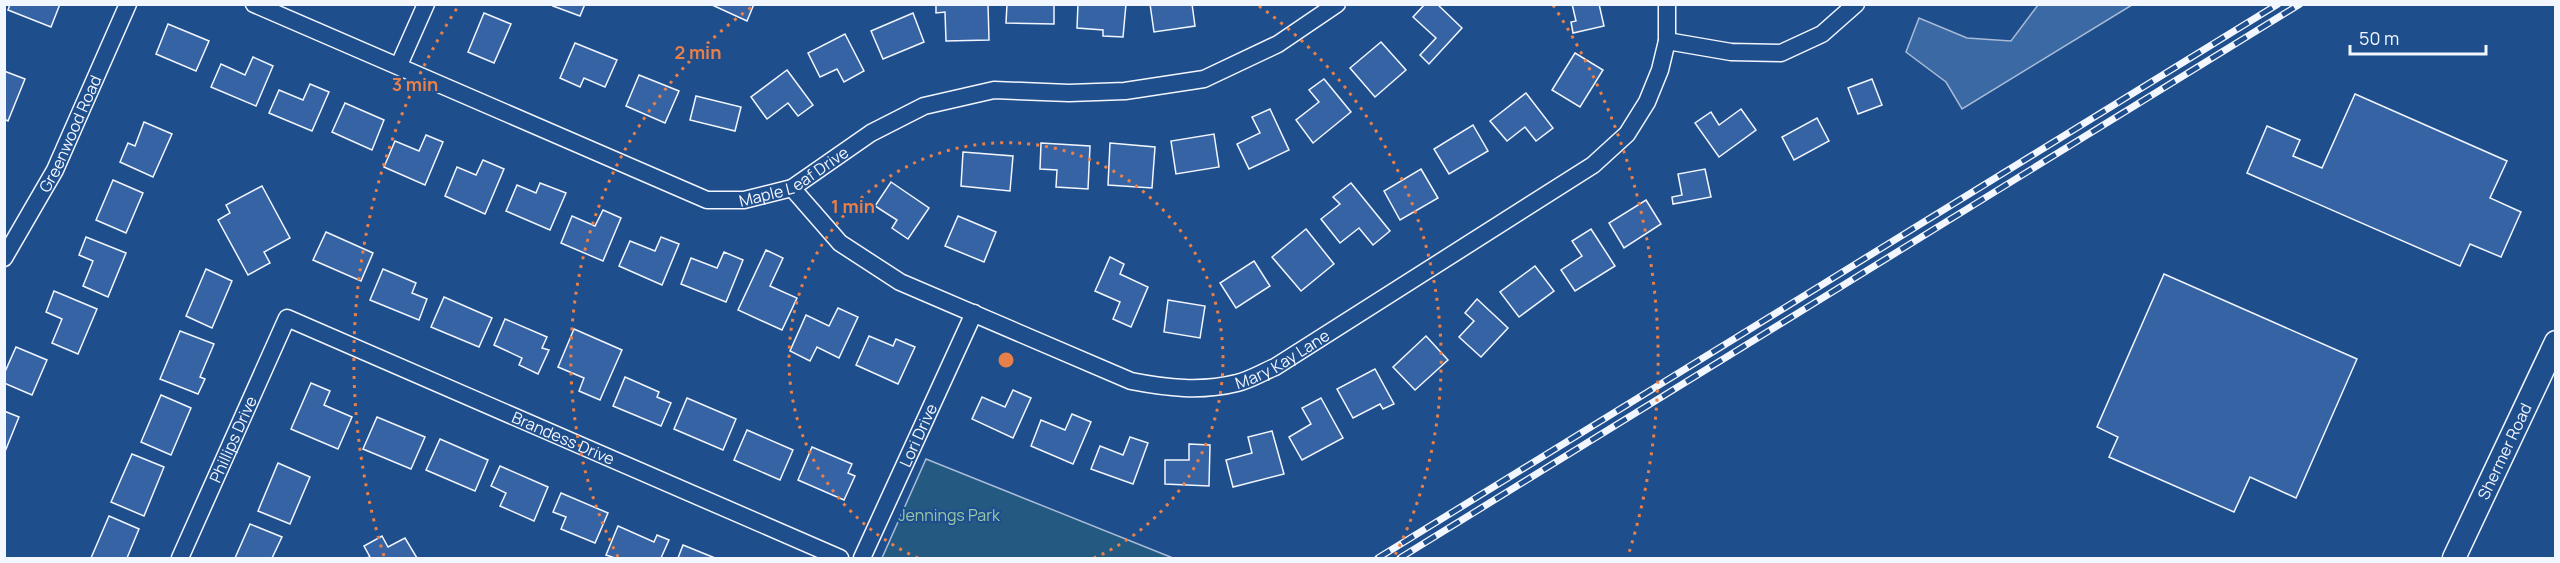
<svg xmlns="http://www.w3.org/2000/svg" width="2560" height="563" viewBox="0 0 2560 563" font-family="Manrope,sans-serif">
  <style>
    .green { fill: #245a82; stroke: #a8bbd7; stroke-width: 1.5 }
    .water { fill: #3b69a3; stroke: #a8bbd7; stroke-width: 1.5 }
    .building { fill: #3563a3; stroke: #f2f6ff; stroke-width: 1.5 }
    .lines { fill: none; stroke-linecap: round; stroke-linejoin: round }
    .street-casing { stroke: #f2f6ff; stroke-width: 19 }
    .secondary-casing { stroke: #f2f6ff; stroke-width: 25 }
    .street { stroke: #1f4e8c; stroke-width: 16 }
    .secondary { stroke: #1f4e8c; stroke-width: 22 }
    .rail-casing { stroke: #f2f6ff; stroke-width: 7 }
    .rail { stroke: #1f4e8c; stroke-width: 4.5; stroke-dasharray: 14; stroke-linecap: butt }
    .ring { fill: none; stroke: #ea8049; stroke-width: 3; stroke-dasharray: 3 6 }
    .labels { text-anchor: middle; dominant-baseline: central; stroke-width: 4.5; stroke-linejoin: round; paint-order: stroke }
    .street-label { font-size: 16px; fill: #f2f6ff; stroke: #1f4e8c }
    .park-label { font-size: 16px; fill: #97c8a6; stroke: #1f4e8c }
    .centre { fill: #ea8049; stroke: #1f4e8c; stroke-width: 3 }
    .ring-label { font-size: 18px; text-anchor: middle; font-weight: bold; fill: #ea8049; stroke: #1f4e8c; stroke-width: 4.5; stroke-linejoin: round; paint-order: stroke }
  </style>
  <rect width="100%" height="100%" fill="#1f4e8c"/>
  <polygon class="green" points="926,459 1173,558 882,558"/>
  <polygon class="water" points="2038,5 2132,5 1962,109 1946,82 1906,52 1919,18 1967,38 2011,41"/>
  <g class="building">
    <polygon points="10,4 60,4 51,27 8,10"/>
    <polygon points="554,4 585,4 580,16 553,6"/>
    <polygon points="710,4 754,4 747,21"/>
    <polygon points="936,4 988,4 989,40 946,41 945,12 936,13"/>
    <polygon points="1007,4 1054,4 1054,24 1006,23"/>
    <polygon points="1078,4 1126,4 1123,37 1103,36 1103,30 1077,28"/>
    <polygon points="1150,4 1192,4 1195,26 1154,32"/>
    <polygon points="1425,4 1437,4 1462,28 1429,64 1420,55 1436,38 1413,17"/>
    <polygon points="1572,4 1599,4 1604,26 1573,33 1571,22 1576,21"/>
    <polygon points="484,13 511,24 494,63 468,52"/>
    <polygon points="913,13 924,42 883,59 871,31"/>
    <polygon points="168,24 209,41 196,71 156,54"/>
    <polygon points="845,34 864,71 844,82 837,69 820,77 808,53"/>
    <polygon points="1381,42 1406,70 1375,97 1350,68"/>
    <polygon points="575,43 617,60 605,87 584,78 580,87 560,78"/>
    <polygon points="1575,53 1603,70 1580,107 1552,90"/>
    <polygon points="253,57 273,66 256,106 211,87 221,64 245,75"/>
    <polygon points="787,70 813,105 798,116 788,103 767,119 751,97"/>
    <polygon points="4,71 25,79 8,121 4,119"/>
    <polygon points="639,75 679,91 665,123 626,106"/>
    <polygon points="1324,79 1351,112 1313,143 1296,120 1319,102 1309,90"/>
    <polygon points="1872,79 1882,105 1858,114 1848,88"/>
    <polygon points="310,84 329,92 312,131 269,113 279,90 303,100"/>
    <polygon points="1526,93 1553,128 1536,141 1525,127 1507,141 1490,121"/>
    <polygon points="2355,94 2507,161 2490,198 2521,212 2501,257 2470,244 2460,266 2247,173 2267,126 2300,140 2293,156 2322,168"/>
    <polygon points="696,96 741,107 735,131 690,120"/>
    <polygon points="345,103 384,120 372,150 332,132"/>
    <polygon points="1270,109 1289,150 1249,169 1237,144 1260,133 1252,117"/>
    <polygon points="1741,109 1756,130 1719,157 1695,123 1711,112 1719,125"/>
    <polygon points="1817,118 1829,141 1794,160 1782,137"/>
    <polygon points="144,122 172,134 153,177 120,162 128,143 135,146"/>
    <polygon points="1473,125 1488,151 1449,174 1434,149"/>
    <polygon points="1214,134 1219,167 1176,174 1171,141"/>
    <polygon points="426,135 443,142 425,185 384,167 395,141 419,151"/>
    <polygon points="1041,143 1090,146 1088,189 1056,187 1057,170 1040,169"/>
    <polygon points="1110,143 1155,147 1152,188 1108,185"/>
    <polygon points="963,152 1013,156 1010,191 961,186"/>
    <polygon points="483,160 504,169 485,214 445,196 457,167 476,175"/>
    <polygon points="1421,169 1438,198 1400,220 1384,191"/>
    <polygon points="1705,169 1711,197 1673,204 1672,197 1682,195 1678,174"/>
    <polygon points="113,180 143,193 126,233 96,220"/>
    <polygon points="891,182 929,208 908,239 892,228 897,220 875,206"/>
    <polygon points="540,183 566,193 550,230 506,211 517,185 536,193"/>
    <polygon points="1351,183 1390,231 1373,245 1359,228 1340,243 1321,219 1340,204 1333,197"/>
    <polygon points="262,186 290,238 264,252 270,263 248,275 218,220 230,213 226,205"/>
    <polygon points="1646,200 1661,224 1624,248 1609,223"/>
    <polygon points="603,210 621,218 603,261 561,243 572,216 595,226"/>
    <polygon points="958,216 996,232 984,262 945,246"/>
    <polygon points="1306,229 1334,264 1301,291 1272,257"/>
    <polygon points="1591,229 1615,266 1575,291 1561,270 1582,256 1572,241"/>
    <polygon points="326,232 373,253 361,281 313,260"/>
    <polygon points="86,237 126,253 108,297 83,286 93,261 79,255"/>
    <polygon points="661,237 679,244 662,285 619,266 630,241 655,251"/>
    <polygon points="766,250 783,258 770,286 797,298 782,330 738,310"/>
    <polygon points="724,252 743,260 726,302 681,284 691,258 717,268"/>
    <polygon points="1110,257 1124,264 1120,274 1148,287 1131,327 1113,319 1120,302 1095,291"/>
    <polygon points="1254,261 1270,286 1236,308 1220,283"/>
    <polygon points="1535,266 1554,291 1519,317 1500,292"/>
    <polygon points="206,269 232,281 212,328 186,316"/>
    <polygon points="383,269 416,283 412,293 427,299 419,320 370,300"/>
    <polygon points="2164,274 2357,359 2296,498 2250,477 2234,512 2109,457 2118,437 2097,427"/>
    <polygon points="54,291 97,309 78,354 52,343 62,319 46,312"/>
    <polygon points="444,297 492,318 479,347 431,327"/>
    <polygon points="1477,299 1508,328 1481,357 1459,337 1474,321 1465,313"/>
    <polygon points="1168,300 1205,306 1200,338 1164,332"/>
    <polygon points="838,308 858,317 839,358 817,347 810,361 790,351 806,315 829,326"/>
    <polygon points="505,319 547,337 542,348 549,350 538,374 519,365 522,358 494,345"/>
    <polygon points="574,329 622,350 600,400 579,391 584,378 558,367"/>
    <polygon points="180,331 214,344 200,377 205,379 198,394 160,379"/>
    <polygon points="869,336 893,346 896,339 915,347 898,384 856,365"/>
    <polygon points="1426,336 1448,360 1415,390 1393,367"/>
    <polygon points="16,347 47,360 32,395 4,383 4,374"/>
    <polygon points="1375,369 1394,404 1383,409 1380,404 1353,418 1337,389"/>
    <polygon points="625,377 659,392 657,397 671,403 661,426 613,406"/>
    <polygon points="311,383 330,391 324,405 352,417 338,449 291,429"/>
    <polygon points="1013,390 1031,398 1013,438 972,419 982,397 1005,407"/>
    <polygon points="161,395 191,408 171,455 141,442"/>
    <polygon points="687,398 736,419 723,450 674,429"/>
    <polygon points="1321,398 1343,438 1302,460 1289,437 1311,424 1302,408"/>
    <polygon points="4,411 19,417 4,454"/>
    <polygon points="1072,414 1091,422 1073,464 1031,446 1041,420 1065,430"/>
    <polygon points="377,417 425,437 411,469 363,449"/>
    <polygon points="747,430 793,450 780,480 734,460"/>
    <polygon points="1272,431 1284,474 1233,487 1226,460 1252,453 1248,437"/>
    <polygon points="1130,437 1148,443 1133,484 1091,469 1100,446 1123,455"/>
    <polygon points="440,439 488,460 475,491 426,470"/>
    <polygon points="1189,444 1210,445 1209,486 1165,484 1165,460 1189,460"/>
    <polygon points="812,447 852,464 848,473 855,476 844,500 798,480"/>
    <polygon points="132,454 164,467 144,516 111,502"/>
    <polygon points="278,463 310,477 290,524 258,511"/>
    <polygon points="500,466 548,487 534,521 500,506 506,493 491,486"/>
    <polygon points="561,493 608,513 595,543 561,529 566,517 553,512"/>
    <polygon points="109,516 139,529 127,558 91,558"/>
    <polygon points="250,524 282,537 272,558 235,558"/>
    <polygon points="618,526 654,542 657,535 669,540 661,558 615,558 606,555"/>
    <polygon points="382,536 388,547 405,538 417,558 366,558 370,557 364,546"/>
    <polygon points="683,545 715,558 678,558"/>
  </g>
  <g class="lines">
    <g class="street-casing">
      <g id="street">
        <path id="s1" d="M254,4L707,200H744L792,188L871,133L924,106L994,90L1069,93L1125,91L1204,79L1278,44L1337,4"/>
        <polyline points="1667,41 1731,52 1781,53 1822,34 1856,4"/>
        <polyline points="399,65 426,4"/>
        <path id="s2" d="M792,188L840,243L900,282L1131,381C1167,388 1201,392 1237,383C1250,380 1263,372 1275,367L1593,165L1627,134L1647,102L1660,70L1667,41V4"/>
        <path id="s3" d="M4,258L55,170L128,4"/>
        <path id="s4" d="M180,558L287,318L840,558"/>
        <path id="s5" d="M862,558L974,313"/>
      </g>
    </g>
    <g class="secondary-casing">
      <g id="secondary">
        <path id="s6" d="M2454,558L2556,342"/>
      </g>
    </g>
    <use href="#street" class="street"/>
    <use href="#secondary" class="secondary"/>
    <g class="rail-casing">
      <g id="rail">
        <polyline points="1378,558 2278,4"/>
        <polyline points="1400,558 2300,4"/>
      </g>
    </g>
    <use href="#rail" class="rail"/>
  </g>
  <g class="ring">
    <path d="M918 558A217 217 0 1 1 1094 558"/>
    <path d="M618 557A435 435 0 0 1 753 6M1259 6A435 435 0 0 1 1394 557"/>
    <path d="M384 556A652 652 0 0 1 459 5M1553 5A652 652 0 0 1 1628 556"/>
  </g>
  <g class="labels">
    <g class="street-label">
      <text stroke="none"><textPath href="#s3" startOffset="141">Greenwood Road</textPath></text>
      <text stroke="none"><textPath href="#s1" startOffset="586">Maple Leaf Drive</textPath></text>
      <text stroke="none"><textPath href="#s2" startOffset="554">Mary Kay Lane</textPath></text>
      <text stroke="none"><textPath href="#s5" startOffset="135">Lori Drive</textPath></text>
      <text stroke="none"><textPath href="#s4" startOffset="130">Phillips Drive</textPath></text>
      <text stroke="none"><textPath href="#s4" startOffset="564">Brandess Drive</textPath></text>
      <text stroke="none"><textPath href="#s6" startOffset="118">Shermer Road</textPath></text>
    </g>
    <g class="park-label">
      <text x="949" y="515">Jennings Park</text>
    </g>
  </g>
  <circle cx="1006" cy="360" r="9" class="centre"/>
  <g class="ring-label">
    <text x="698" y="59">2 min</text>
    <text x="415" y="91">3 min</text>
    <text x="853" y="213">1 min</text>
  </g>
  <rect width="2560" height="563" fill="none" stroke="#f2f6ff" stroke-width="12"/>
  <path d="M2350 45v9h136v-9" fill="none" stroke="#f2f6ff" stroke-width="3"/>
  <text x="2359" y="45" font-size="18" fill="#f2f6ff" stroke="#1f4e8c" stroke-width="4.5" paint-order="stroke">50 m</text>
</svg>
